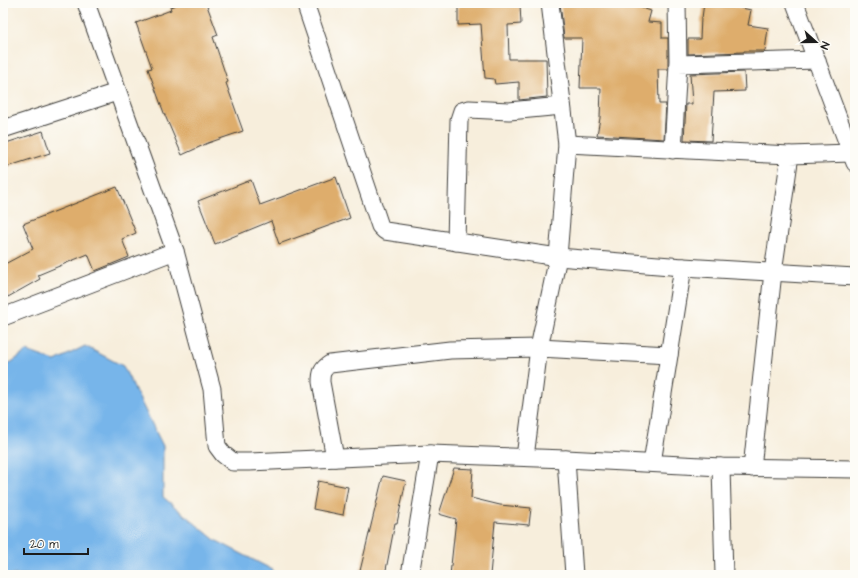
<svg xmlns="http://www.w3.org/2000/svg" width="858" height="578" viewBox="0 0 858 578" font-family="'Architects Daughter',sans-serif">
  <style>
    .water { fill: #77b5ea; stroke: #4a6883 }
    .building { fill: #dead6c }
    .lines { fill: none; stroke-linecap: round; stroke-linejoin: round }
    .street-casing { stroke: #3d3c39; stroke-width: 19 }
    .street { stroke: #fff; stroke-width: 17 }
  </style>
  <rect width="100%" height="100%" fill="#fdfcf7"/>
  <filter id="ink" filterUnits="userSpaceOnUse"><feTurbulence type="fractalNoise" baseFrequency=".025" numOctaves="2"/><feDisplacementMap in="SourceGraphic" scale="8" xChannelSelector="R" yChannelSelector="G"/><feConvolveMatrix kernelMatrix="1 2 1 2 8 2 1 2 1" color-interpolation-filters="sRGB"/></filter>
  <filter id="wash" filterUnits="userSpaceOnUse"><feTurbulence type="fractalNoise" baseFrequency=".012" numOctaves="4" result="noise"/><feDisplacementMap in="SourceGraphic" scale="16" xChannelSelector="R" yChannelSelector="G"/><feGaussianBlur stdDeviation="0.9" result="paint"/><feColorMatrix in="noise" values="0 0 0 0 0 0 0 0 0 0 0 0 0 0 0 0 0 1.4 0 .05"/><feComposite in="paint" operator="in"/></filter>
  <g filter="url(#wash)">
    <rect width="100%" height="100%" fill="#f7eedc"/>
    <polygon class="water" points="85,346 123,366 163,446 163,497 215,540 273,570 273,575 3,575 3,368 27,351 55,361"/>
    <g id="blocks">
      <g class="building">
        <polygon points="181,3 206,3 218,35 213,37 228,82 226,83 243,131 208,143 182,155 164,113 148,69 152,68 136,23 171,10 170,7"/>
        <polygon points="458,3 502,3 502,6 520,5 521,24 508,25 509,59 546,59 547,97 519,100 519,82 495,84 494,79 485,78 481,24 458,25"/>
        <polygon points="560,3 622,3 640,5 639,7 651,11 648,22 662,23 662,38 668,38 668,69 658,69 659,104 666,104 664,139 597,135 600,118 601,88 580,88 582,38 564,38"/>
        <polygon points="704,3 732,3 732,6 751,10 748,25 768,28 765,51 744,51 744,52 688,54 688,39 700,39 701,18 702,18"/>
        <polygon points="744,72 745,91 714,92 711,141 684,140 686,104 692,104 690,74"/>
        <polygon points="43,131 50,153 3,168 3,144"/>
        <polygon points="336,177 350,218 279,244 271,221 215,244 198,201 251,180 260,205"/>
        <polygon points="117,187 136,233 122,239 129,257 95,271 88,254 38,275 40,279 8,297 3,287 3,265 33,249 23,224"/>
        <polygon points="454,468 473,469 471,498 500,505 531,508 529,525 495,522 490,575 450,575 456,519 439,514"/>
        <polygon points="383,476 406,481 397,523 395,523 385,575 359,575"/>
        <polygon points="318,481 348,487 343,515 313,509"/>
      </g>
    </g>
  </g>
  <g filter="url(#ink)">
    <use href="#blocks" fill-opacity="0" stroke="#3d3c39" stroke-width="1"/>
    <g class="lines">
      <g class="street-casing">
        <g id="street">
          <polyline points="86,3 175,251 212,389 217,446 223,454 233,462 249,462 430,454 566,459 721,467 855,469"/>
          <polyline points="305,3 380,226 385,231 558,257 683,267 855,277"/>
          <polyline points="677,3 678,64"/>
          <polyline points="795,3 855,163"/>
          <polyline points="3,129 117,92"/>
          <polyline points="567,144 790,155"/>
          <polyline points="673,150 678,64 817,60"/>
          <polyline points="456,242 459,120 462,111 469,109 509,111 562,106"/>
          <polyline points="3,317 175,251"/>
          <polyline points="525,457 539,348 558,257 567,144 550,3"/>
          <path d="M335,458L321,382C321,373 322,369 330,364L450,350L539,348L669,355"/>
          <polyline points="566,459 574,575"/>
          <polyline points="652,463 683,267"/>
          <polyline points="721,467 724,575"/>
          <polyline points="752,468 773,272 790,155 851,153"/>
          <polyline points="410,575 430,454"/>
        </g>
      </g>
      <use href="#street" class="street"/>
    </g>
  </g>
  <rect width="858" height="578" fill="none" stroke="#fdfcf7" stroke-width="16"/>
  <g transform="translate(816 42) rotate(111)" stroke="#fdfcf7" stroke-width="3" paint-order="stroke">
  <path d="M0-3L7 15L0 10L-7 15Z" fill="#1c1c1c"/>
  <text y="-6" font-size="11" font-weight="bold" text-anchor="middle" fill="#1c1c1c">N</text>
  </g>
  <path d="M24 548v6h64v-6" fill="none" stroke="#1c1c1c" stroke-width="2"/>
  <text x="30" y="548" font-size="12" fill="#1c1c1c" stroke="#fdfcf7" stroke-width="3" paint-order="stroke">20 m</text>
</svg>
